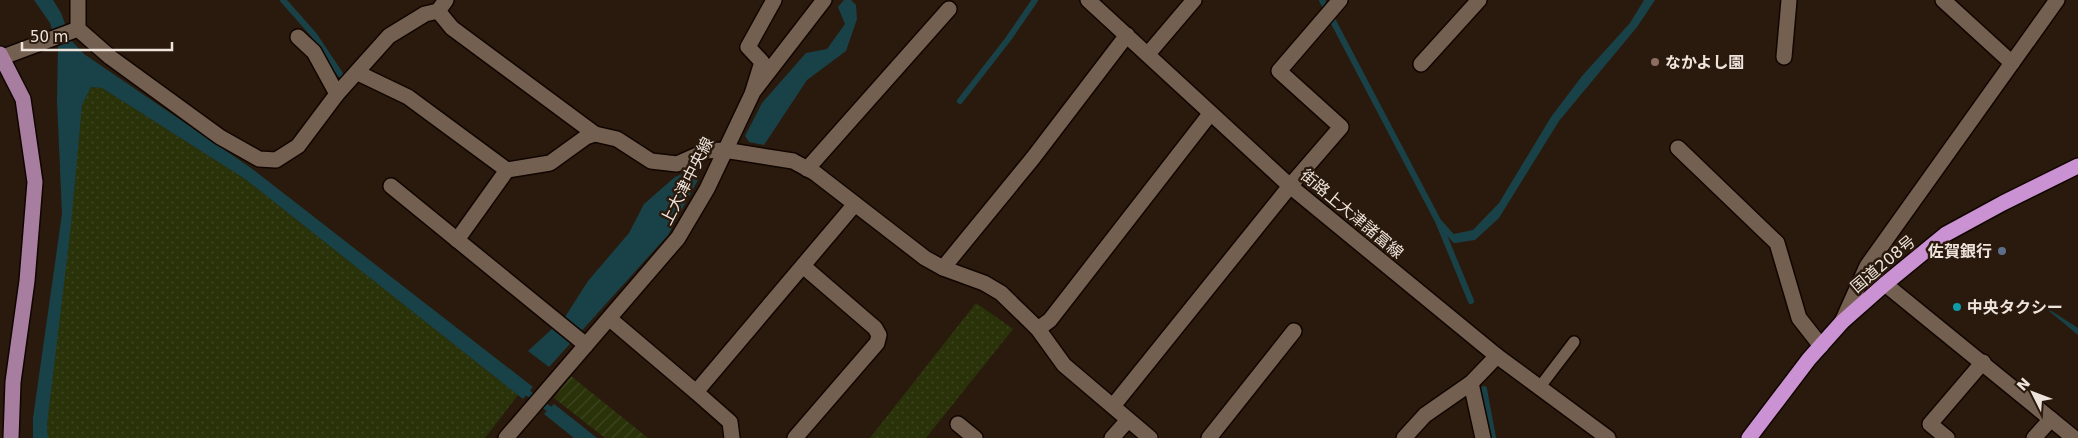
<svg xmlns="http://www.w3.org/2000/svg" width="2078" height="438" viewBox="0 0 2078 438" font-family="'DejaVu Sans','Noto Sans JP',sans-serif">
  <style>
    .park { fill: url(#park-dots) }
    .garden { fill: url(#garden-furrows) }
    .water { fill: #194248 }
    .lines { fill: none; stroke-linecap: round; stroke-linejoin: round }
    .stream { stroke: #194248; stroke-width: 6 }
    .lane-casing { stroke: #110500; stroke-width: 14 }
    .street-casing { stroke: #110500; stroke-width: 18 }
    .secondary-casing { stroke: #110500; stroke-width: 18 }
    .primary-casing { stroke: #110500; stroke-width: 18 }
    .highway-casing { stroke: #110500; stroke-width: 18 }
    .lane { stroke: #736051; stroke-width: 11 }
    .street { stroke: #736051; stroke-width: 15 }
    .secondary { stroke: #736051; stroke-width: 15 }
    .primary { stroke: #a77e9f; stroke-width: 15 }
    .highway { stroke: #ca92d3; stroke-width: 15 }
    .education-dot { fill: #8d6e63; stroke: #2a1a0d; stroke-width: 2 }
    .service-dot { fill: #5c6f8a; stroke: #2a1a0d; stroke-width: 2 }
    .culture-dot { fill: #0f9aa8; stroke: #2a1a0d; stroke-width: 2 }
    .labels { text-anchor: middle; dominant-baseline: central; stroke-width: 5; stroke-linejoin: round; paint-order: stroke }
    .poi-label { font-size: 16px; font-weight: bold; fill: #efe4db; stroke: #2a1a0d; text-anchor: start }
    .street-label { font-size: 16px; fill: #efe4db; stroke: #2a1a0d }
  </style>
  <defs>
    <pattern id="park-dots" width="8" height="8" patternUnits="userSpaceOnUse" patternTransform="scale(1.25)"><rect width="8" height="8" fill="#293209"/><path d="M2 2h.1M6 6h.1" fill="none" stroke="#3e4620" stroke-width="1.8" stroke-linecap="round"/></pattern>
    <pattern id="garden-furrows" width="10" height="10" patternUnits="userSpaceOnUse" patternTransform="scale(1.25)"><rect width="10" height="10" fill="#293209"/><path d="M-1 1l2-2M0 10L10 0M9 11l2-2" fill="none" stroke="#3e4620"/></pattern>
  </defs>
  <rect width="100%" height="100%" fill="#2a1a0d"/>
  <g class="park">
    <polygon points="91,87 102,88 245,179 518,395 485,438 48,438 47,425 82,104"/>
    <polygon points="976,303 1013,329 926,438 870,438"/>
  </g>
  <polygon class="garden" points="571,376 648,438 605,438 554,398"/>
  <g class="water">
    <polygon points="34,0 53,0 61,13 71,40 84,54 251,168 533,387 523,399 245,179 102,88 91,87 82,105 71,225 47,425 48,438 33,438 33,418 62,214 57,100 58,47 50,23"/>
    <polygon points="844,0 851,0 856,5 857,19 846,51 807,80 764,145 749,142 745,136 762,103 806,53 827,49 845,24 838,7"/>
    <polygon points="1644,0 1655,0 1637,27 1559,121 1499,218 1475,240 1455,243 1454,234 1473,230 1499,203 1551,117 1582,76 1630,23"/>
    <polygon points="694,169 698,180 668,235 549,367 528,351 565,317 588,281 629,233 644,204 675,177"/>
    <polygon points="2042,305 2078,328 2078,335"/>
    <polygon points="554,404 597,438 574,438 544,414"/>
  </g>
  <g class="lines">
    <g class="stream">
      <polyline points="283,0 314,35 340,74"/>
      <polyline points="1322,0 1438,221 1471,301"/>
      <polyline points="960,101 1009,38 1035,0"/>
      <polyline points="1438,221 1455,240 1461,238"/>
      <polyline points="1484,389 1493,438"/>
      <polyline points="528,393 549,409"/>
    </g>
    <g class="lane-casing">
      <polyline id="lane" points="1539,388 1574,342"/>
    </g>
    <g class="street-casing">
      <g id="street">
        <polyline points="78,0 78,29 110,57 220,137 259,159 276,160 298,146 337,94 389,36 425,14 438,11 446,0"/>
        <polyline points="1943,0 2012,63"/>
        <polyline points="438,11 452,28 595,134"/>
        <polyline points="298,37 314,52 337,94"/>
        <polyline points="1148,54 1194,0"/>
        <polyline points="3,57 78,29"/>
        <polyline points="1784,57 1789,0"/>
        <polyline points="1421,64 1479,0"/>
        <polyline points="358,73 408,97 507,170 550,163 586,137 595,134 617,139 651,161 677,164 706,151 724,150 793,161 815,173 925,258 943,268 984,283 1001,293 1038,329 1064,365 1150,438"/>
        <polyline points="753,91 762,62 748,47 774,0"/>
        <polyline points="1678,148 1777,243 1799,318 1821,346"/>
        <polyline points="807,169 949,9"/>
        <polyline points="391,186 586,345"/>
        <polyline points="457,240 507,170"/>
        <polyline points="943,268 1033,158 1127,35"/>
        <polyline points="1885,284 2074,438"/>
        <polyline points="610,319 696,392 855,204"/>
        <polyline points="1842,322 1867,266 2057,0"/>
        <polyline points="1038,329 1050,320 1210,114"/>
        <polyline points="1471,383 1483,438"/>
        <polyline points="696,392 730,422 732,438"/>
        <polyline points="1113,406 1290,186 1341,127 1279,71 1340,0"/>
        <polyline points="958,424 975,438"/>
        <polyline points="795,438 877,343 879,335 875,328 803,266"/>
        <polyline points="1112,438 1128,420"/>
        <polyline points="1209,438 1294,331"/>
        <polyline points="1404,438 1425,415 1471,383 1497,356"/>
        <polyline points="1947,438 1930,424 1983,362"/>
        <polyline points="2034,438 2051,419"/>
      </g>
    </g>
    <g class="secondary-casing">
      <g id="secondary">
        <polyline points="1088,0 1290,186 1497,356 1608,438"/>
        <polyline points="506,438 678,238 707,189 753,92 824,0"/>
      </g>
    </g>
    <g class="primary-casing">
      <polyline id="primary" points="0,54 23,99 35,182 27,281 13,382 11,438"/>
    </g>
    <g class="highway-casing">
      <polyline id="highway" points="1749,438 1809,359 1842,322 1885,284 1946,234 2003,203 2078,166"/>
    </g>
    <use href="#lane" class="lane"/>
    <use href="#street" class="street"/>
    <use href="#secondary" class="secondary"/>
    <use href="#primary" class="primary"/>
    <use href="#highway" class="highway"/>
  </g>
  <circle class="education-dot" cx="1655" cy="62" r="5"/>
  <circle class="service-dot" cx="2002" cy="251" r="5"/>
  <circle class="culture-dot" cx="1957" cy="307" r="5"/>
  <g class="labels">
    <g class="poi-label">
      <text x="1665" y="62">なかよし園</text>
      <text x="1992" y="251" text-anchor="end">佐賀銀行</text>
      <text x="1967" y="307">中央タクシー</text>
    </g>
    <g class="street-label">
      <text transform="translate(687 181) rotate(-63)">上大津中央線</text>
      <text transform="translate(1352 214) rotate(40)">街路上大津諸富線</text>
      <text transform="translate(1883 264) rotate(-40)">国道208号</text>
    </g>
  </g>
  <g transform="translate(2033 393) rotate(312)" stroke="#2a1a0d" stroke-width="4" paint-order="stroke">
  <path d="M0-4L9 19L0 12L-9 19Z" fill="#efe4db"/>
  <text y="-8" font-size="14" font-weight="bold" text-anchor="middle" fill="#efe4db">N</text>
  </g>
  <path d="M22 42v8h150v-8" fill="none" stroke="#efe4db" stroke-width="2.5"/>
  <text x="30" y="42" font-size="15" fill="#efe4db" stroke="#2a1a0d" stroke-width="4" paint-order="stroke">50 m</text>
</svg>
